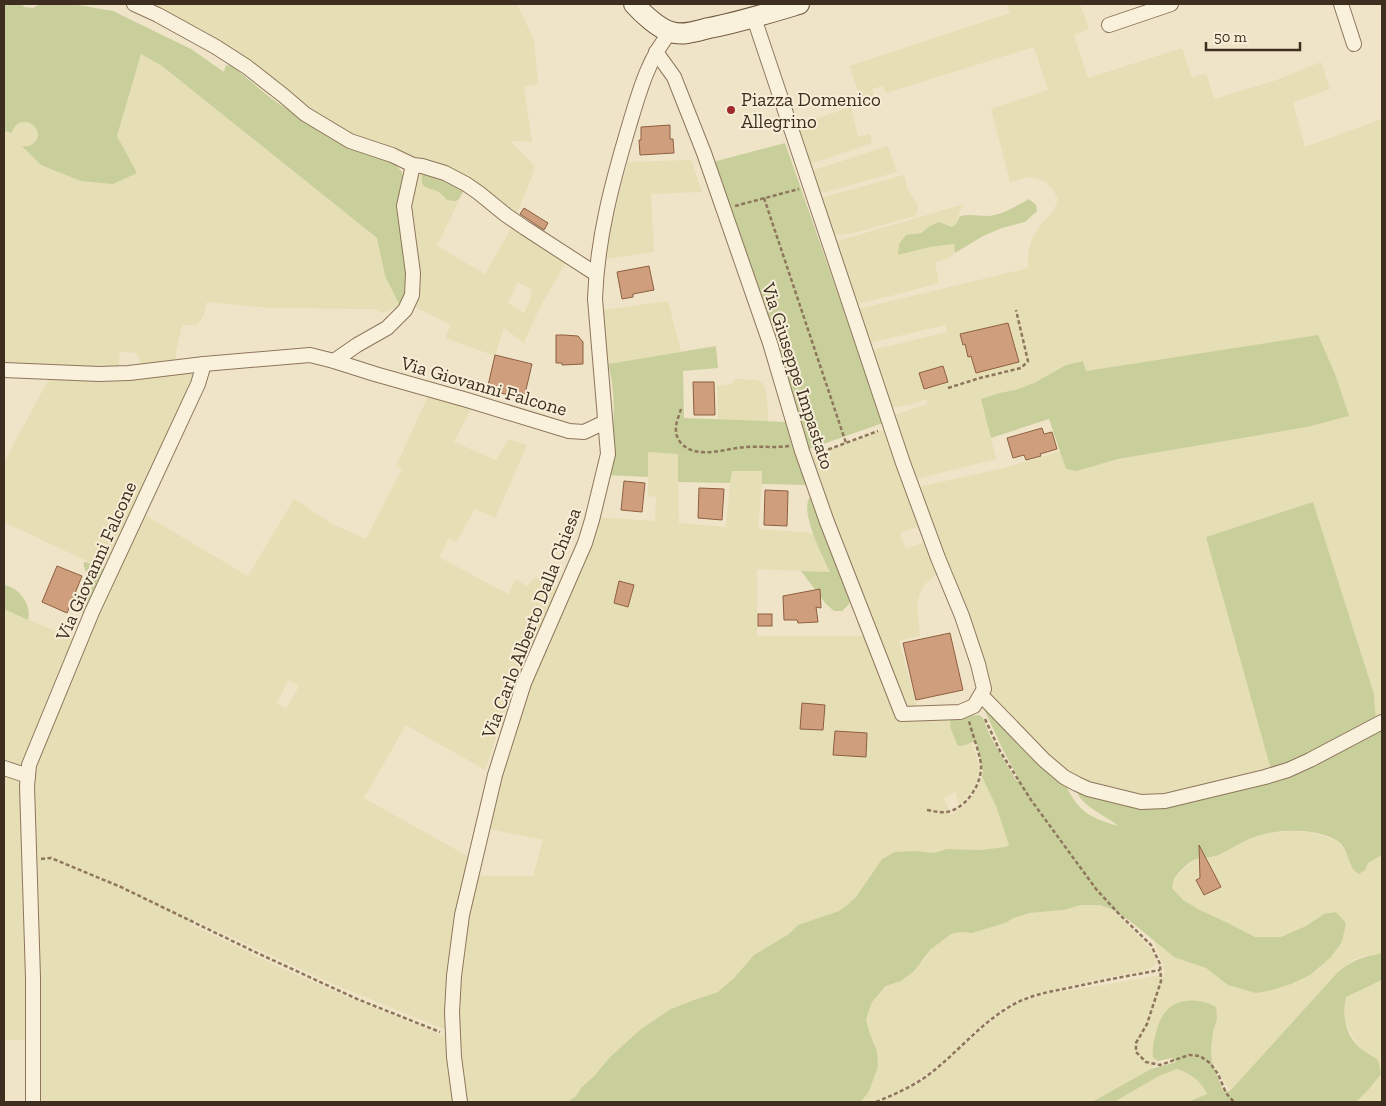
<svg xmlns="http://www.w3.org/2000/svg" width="1386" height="1106" viewBox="0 0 1386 1106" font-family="'Zilla Slab',serif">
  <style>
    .farmland { fill: #e6deb5; fill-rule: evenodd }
    .green { fill: #c9cf9b }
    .building { fill: #cf9f7d; stroke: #8d5f41 }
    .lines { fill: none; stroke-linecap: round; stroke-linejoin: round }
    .street-casing { stroke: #8d765c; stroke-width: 16 }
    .secondary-casing { stroke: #6f573f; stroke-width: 22 }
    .path { stroke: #8d765c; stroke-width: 2.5; stroke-dasharray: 4 2.5; stroke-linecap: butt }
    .street { stroke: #faf1dc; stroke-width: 14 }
    .secondary { stroke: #faf1dc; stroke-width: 20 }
    .poi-dot { fill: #9e2a2b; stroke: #f7eed8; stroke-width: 2 }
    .labels { text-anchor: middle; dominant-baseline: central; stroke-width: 4; stroke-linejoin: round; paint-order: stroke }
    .poi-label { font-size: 19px; fill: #3d2e20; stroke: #f7eed8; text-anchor: start }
    .street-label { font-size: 19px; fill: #3d2e20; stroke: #f7eed8 }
  </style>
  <rect width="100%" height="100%" fill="#f0e4c8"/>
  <g class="farmland">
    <polygon points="141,4 517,4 534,40 538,84 524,87 532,142 510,141 535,166 531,179 515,218 498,204 365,144"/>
    <polygon points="1007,4 1080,4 1089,29 1074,35 1088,78 1182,48 1192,78 1206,73 1214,99 1274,81 1321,62 1330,89 1293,102 1305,147 1382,119 1382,718 1376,722 1374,694 1313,502 1272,773 1184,795 1135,798 1067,776 986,692 914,488 1008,467 1060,451 1066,469 1077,471 1118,459 1307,427 1348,416 1085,371 1083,361 1066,365 1034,383 1015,390 999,393 982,399 996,459 912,480 891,416 928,404 926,399 912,404 898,407 888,407 868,351 947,332 945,325 865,344 854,310 1028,268 1028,253 1032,239 1041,224 1053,212 1058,199 1053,190 1045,181 1030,177 1010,182 991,109 1048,90 1034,47 886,93 883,86 872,89 874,97 862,101 849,66 1010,13"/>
    <polygon points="141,54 162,66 377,238 385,276 400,306 382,313 374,309 270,308 207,302 203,317 197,325 182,325 176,352 176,364 138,370 140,359 136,353 120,352 118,370 4,367 4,131 12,133 15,125 18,122 24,121 32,124 36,128 38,134 34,143 28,147 23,147 137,174 117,136"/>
    <polygon points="851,107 858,136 870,134 872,143 813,163 805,161 792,127"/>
    <polygon points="888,146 897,172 826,192 814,192 808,172"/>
    <polygon points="691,160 702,192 651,194 654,252 605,259 619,194 628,162"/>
    <path d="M416,169L465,188L437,246L485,274L512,227L566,262L540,307L524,343L504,328L495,356L445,338L451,325L409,304L405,209ZM518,282L532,290L530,301L524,313L508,303Z"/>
    <polygon points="904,175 908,190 917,203 918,209 915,216 854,233 836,235 828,233 817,199"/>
    <polygon points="964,204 960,211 956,224 952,227 939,222 930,226 921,233 906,235 899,244 898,255 930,247 954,244 955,253 947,259 935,262 939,283 891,296 860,303 851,302 834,242"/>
    <polygon points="668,301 681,352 608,364 602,310"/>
    <polygon points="190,372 195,376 106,570 4,522 4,462 51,375"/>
    <polygon points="736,379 756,380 761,382 764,385 766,392 768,410 768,422 718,420 717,386 731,384"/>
    <path d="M428,396L471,409L454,442L496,460L509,439L527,445L495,518L475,509L456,542L449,538L439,557L508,594L516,579L526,586L536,577L560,590L519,677L501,722L485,770L406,725L364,798L469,857L453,929L446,1030L333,984L192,919L190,924L279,967L350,998L446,1037L455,1102H35L30,776L140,512L248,576L294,499L334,525L366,539L402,469L396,466ZM288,680L299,686L286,709L277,703Z"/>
    <polygon points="886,429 922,525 900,533 906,549 927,541 938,573 925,584 920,593 917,605 920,636 899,641 918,711 908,710 808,457"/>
    <polygon points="648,452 678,454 679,523 726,527 731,471 763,471 758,529 813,533 830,572 757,569 757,636 867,636 905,720 922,721 962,716 969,744 972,743 978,761 980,770 979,777 972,792 959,805 955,792 944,798 951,815 962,807 975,793 982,777 996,806 1009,845 1005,847 980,850 947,849 934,854 915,851 895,852 882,859 856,897 846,906 839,911 798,925 789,934 754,955 734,978 718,992 697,999 653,1021 641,1029 609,1058 595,1075 581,1088 576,1096 567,1102 466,1102 459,1064 459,985 462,937 476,876 533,876 543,840 485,828 512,729 596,517 655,521 656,497 648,496"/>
    <polygon points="4,609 76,640 19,770 4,765"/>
    <polygon points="4,772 19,778 21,784 25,924 25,1040 4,1040"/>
    <polygon points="1292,831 1307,832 1324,836 1337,841 1348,854 1350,866 1365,870 1368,863 1382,855 1382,953 1361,957 1352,961 1338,972 1230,1091 1212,1062 1211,1049 1213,1032 1217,1019 1153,1057 1158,1061 1151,1069 1092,1102 879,1102 913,1085 930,1074 968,1040 1004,1011 1014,1004 1044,994 1104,985 1165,974 1163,964 1153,940 1174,957 1206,968 1229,985 1324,914 1306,926 1281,937 1255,937 1228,923 1200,910 1183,900 1172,888 1174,878 1193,861 1235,847 1249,839 1264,834"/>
    <polygon points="1081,905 1100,905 1113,910 1149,947 1155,957 1156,963 1154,966 1143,971 1104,978 1035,994 1014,1002 1002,1009 966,1039 949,1056 928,1073 897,1093 871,1102 860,1102 868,1093 874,1042 870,1034 866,1019 872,1002 887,986 901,981 925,959 931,949 936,944 951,934 960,932 972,933 1005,923 1014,918 1029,913 1064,910"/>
    <polygon points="1382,980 1382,1102 1356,1102 1368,1090 1365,1051 1355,1042 1346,1024 1343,1007 1346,997"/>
    <polygon points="1177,1069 1193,1077 1203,1086 1207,1095 1188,1102 1114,1102 1159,1076"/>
  </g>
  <g class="green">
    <path d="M4,4H22L24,7L33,8L40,4H72L113,11L191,49L224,72L226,65L232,66L272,99L313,126L395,164L402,172L404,184L411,290L400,306L385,276L377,238L162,66L141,54L117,136L137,173L113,184L81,181L41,165L22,146C28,147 32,146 36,140C45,127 18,110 12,133L4,131L5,125L4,121Z"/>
    <polygon points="785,143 883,423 806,450 709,163"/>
    <path d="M423,170L465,188L459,199L455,201L447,200C444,197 441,193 437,191C422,186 420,187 423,170Z"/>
    <path d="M1029,199L1036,205L1037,211L1025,222L1002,228L983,236L955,253L954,244L930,247L898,255L899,244L906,235L921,233L930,226L939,222L952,227L956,224L960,216C970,214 978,216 988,216C999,216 1019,205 1029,199Z"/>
    <polygon points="1318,335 1335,374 1349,416 1307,427 1118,459 1077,471 1066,469 1049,419 991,438 981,399 999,393 1015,390 1034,383 1066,365 1083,361 1086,371"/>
    <path d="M716,346L718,368L683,371L684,418L788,422L811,485L762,484V471H732L730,483L678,482V454L648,452V477L607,475C613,439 618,399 608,364Z"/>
    <path d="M810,497L815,498L851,594L849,604L842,611H834L826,604L801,571L830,572C823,557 799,511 810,497Z"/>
    <polygon points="1313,502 1374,694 1376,722 1272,773 1206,537"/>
    <path d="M84,562H86L106,570L84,616C78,606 84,602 89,594C91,590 92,586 93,582C90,575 82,570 84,562Z"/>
    <path d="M4,585C19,587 32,605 28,620L4,609Z"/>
    <path d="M989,707L1064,781C1077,811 1088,817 1118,826C1105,814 1079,807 1075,786L1131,804L1236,785L1382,727V855L1368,863L1365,870L1359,874C1346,867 1351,849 1336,840C1313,827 1272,829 1249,839C1239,844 1229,850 1218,855C1210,858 1199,857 1192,861C1187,864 1179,872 1175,877C1173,880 1173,885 1172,888L1183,900L1200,910L1228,923L1255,937H1281L1306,926L1324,914L1336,912L1346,923L1342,942L1330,958L1310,975L1291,984L1268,991L1256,993L1228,985L1206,968L1174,957L1130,921L1113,910L1100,905H1081L1064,910L1029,913L1014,918L1005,923L972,933L960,932L951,934L931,949L914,971L901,981L886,986L872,1002L866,1019L870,1034L877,1051L878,1067L868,1093L860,1102H567L576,1096L581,1088L595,1075L609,1058L641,1029L671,1009L697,999L718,992L734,978L754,955L789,934L798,925L839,911L846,906L856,897L882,859L895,852L915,851L934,853L947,849L980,850L1005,847L1009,845L996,806L982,777L983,772L976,741L962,746H958L950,727L951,719L962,716L979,715L983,718L990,736L1017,782V776L1001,746L984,709Z"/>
    <path d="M1382,953V980L1346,997C1342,1012 1345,1031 1355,1043C1361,1050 1371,1055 1378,1060L1381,1074L1368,1090L1356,1102H1188L1207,1094C1201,1081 1191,1074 1177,1069L1159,1076L1114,1102H1092L1151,1069L1176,1062L1172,1058L1158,1061L1153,1057C1152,1047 1154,1040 1157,1030C1158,1026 1159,1022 1161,1019C1171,997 1198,997 1216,1007L1217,1019L1213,1032L1211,1049L1212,1062L1223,1091H1230L1338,972C1356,958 1361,958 1382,953Z"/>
  </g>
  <g class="building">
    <polygon points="670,125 670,139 673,139 674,153 640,155 639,140 641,140 641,127"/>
    <polygon points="524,208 548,223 544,230 520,214"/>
    <polygon points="649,266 654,290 633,294 633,297 622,299 617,272"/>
    <polygon points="1008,323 1019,362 976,373 971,356 968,357 965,344 963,345 960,334"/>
    <polygon points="556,335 564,335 578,336 583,342 583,364 562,365 562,363 556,363"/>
    <polygon points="495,355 532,364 525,394 522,393 522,395 518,394 518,396 514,395 514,396 487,390"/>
    <polygon points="943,366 948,382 924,389 919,373"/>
    <polygon points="693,382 714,382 715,415 694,415"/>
    <polygon points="1042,428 1044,434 1052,432 1057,449 1040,454 1041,456 1026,460 1024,455 1013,458 1007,438"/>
    <polygon points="624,481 645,483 642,512 621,510"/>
    <polygon points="699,488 724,489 722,520 698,518"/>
    <polygon points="765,490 788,491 787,526 764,525"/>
    <polygon points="57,566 82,576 67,613 42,602"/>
    <polygon points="619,581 634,585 628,607 614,603"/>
    <polygon points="820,589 821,608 816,607 818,622 798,623 797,620 784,620 783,596"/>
    <rect x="758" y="614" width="14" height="12"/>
    <polygon points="950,633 963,690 916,700 903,643"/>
    <polygon points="802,703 825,705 823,730 800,729"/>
    <polygon points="835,731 867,733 866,757 833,755"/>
    <polygon points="1199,845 1221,887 1204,895 1196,880 1200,878"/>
  </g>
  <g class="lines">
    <g class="street-casing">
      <g id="street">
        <polyline points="134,4 158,15 216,47 247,67 284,96 305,114 350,141 392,155 413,165 422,166 445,173 466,184 479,193 506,215 525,228 596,274"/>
        <polyline points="1341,4 1354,44"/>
        <polyline points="1109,25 1171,4"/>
        <polyline points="656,52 674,77 704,153 770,343 802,451 827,522 902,714 960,712 974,706 984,689 978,664 962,616 938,558 903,463 754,18"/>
        <polyline points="334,361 357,345 387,328 405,310 412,295 413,273 404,206 413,165"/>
        <polyline points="4,370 99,374 129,373 204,364 310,355 334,361 375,374 467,400 569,431 584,432 605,422"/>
        <polyline points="981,695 1044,760 1064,777 1077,784 1088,789 1141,802 1165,801 1265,777 1288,770 1310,760 1382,722"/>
        <polyline points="4,768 28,776"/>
        <polyline points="33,1102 33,978 27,786 29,765 92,612 198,384 204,364"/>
        <path d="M460,1102L454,1057L452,1012L454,976L462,915L495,775L524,683L585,543L592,520L608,454L595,299C597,239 612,183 629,126C638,96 649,55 671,32"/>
      </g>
    </g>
    <g class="secondary-casing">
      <path id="secondary" d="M634,4C642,13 659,29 671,32C683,36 697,31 709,28C740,22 769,13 799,4"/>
    </g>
    <g class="path">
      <polyline points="764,198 846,443"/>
      <polyline points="735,206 799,189"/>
      <polyline points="948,388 980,378 1021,368 1028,361 1016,310"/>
      <path d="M681,409C679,416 675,424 676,431C676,436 678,438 680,442C696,461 726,448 746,447C761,446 775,448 789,446"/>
      <polyline points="816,454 878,431"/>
      <polyline points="985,719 1000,751 1031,800 1096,889 1119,914 1151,945 1160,964 1161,981 1147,1024 1136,1043 1136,1052 1146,1062 1160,1065 1189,1055 1200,1056 1210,1063 1218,1074 1226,1093 1234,1102"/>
      <path d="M927,810C934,811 940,813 947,812C966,808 982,785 981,765C980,754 972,733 969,721"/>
      <polyline points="41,859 51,858 121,887 253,951 357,999 440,1032"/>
      <path d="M876,1102C893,1095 909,1088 924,1078C954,1057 977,1026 1009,1007C1030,994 1054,991 1078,986C1105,980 1133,975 1160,970"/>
    </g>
    <use href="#street" class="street"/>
    <use href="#secondary" class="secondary"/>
  </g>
  <circle class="poi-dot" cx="731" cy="110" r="5"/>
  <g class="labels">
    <g class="poi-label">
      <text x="741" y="99">Piazza Domenico<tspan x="741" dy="22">Allegrino</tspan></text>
    </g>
    <g class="street-label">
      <text transform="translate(798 376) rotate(72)">Via Giuseppe Impastato</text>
      <text transform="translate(484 386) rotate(16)">Via Giovanni Falcone</text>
      <text transform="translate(96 561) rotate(-66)">Via Giovanni Falcone</text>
      <text transform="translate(531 623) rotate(-69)">Via Carlo Alberto Dalla Chiesa</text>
    </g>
  </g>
  <rect width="1386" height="1106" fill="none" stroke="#3d2e20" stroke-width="10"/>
  <path d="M1206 42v8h94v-8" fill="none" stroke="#3d2e20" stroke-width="2.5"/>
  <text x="1214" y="42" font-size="15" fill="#3d2e20" stroke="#f7eed8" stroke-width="4" paint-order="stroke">50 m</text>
</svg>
